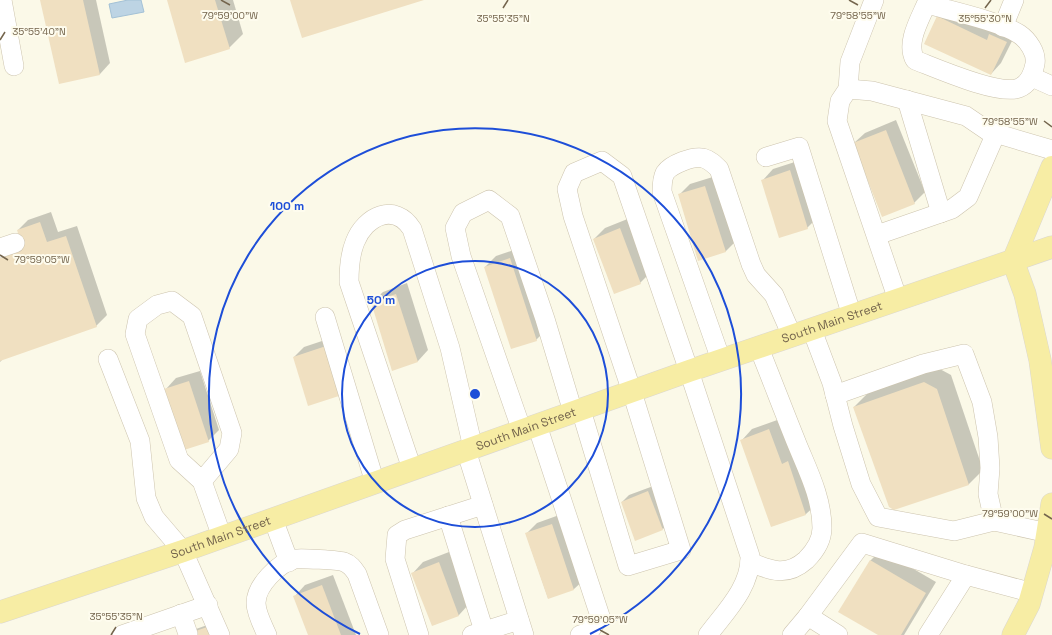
<svg xmlns="http://www.w3.org/2000/svg" width="1052" height="635" viewBox="0 0 1052 635" font-family="'Space Grotesk',sans-serif">
  <style>
    .water { fill: #bdd4e4; stroke: #a3c1d6 }
    .shadow { fill: #0003 }
    .building { fill: #f0e0c1 }
    .lines { fill: none; stroke-linecap: round; stroke-linejoin: round }
    .minor-casing { stroke: #cdc4ae; stroke-width: 20 }
    .major-casing { stroke: #dbd7d1; stroke-width: 23 }
    .minor { stroke: #fff; stroke-width: 19 }
    .major { stroke: #f7eda4; stroke-width: 22 }
    .ticks { fill: none; stroke: #74654d; stroke-width: 1.5 }
    .ring { fill: none; stroke: #1d4ed8; stroke-width: 2 }
    .labels { text-anchor: middle; dominant-baseline: central; stroke-width: 4; stroke-linejoin: round; paint-order: stroke }
    .street-label { font-size: 12px; fill: #74654d; stroke: #fefcee }
    .ticks-label { font-size: 10px; text-anchor: middle; fill: #74654d; stroke: #fefcee; stroke-width: 4; stroke-linejoin: round; paint-order: stroke }
    .centre { fill: #1d4ed8; stroke: #fefcee; stroke-width: 2 }
    .ring-label { font-size: 12px; text-anchor: middle; font-weight: bold; fill: #1d4ed8; stroke: #fefcee; stroke-width: 4; stroke-linejoin: round; paint-order: stroke }
  </style>
  <rect width="100%" height="100%" fill="#fbf9e8"/>
  <polygon class="water" points="128,0 141,0 144,12 112,18 109,4"/>
  <g class="shadow">
    <polygon points="41,0 96,0 110,63 100,74 60,83"/>
    <polygon points="168,0 233,0 243,34 229,48"/>
    <polygon points="938,17 1017,31 1001,63 991,74"/>
    <polygon points="896,120 925,192 914,203 854,143 865,133"/>
    <polygon points="801,160 818,217 807,228 763,180 773,169"/>
    <polygon points="716,176 736,241 725,252 679,195 690,184"/>
    <polygon points="51,212 58,232 77,226 107,315 96,326 4,358 0,362 0,251 22,243 18,230 28,220"/>
    <polygon points="630,218 651,272 640,283 594,239 605,228"/>
    <polygon points="520,248 547,329 536,340 485,267 496,256"/>
    <polygon points="407,283 428,350 418,361 393,369 372,302 383,292"/>
    <polygon points="337,336 352,383 294,357 304,347"/>
    <polygon points="938,368 951,375 983,470 969,484 894,509 854,407 868,393"/>
    <polygon points="200,371 219,430 208,441 166,389 176,378"/>
    <polygon points="780,419 817,504 806,514 772,526 742,440 752,429"/>
    <polygon points="656,485 670,522 663,529 622,502 629,495"/>
    <polygon points="562,514 585,579 574,589 548,598 526,534 537,523"/>
    <polygon points="881,550 936,582 904,635 880,635 870,561"/>
    <polygon points="449,552 469,604 459,615 433,625 413,573 423,562"/>
    <polygon points="333,575 356,635 309,635 295,596 305,585"/>
    <polygon points="213,623 217,635 179,635"/>
  </g>
  <g class="building">
    <polygon points="40,0 83,0 100,75 59,84"/>
    <polygon points="167,0 215,0 230,49 185,63"/>
    <polygon points="290,0 424,0 302,38"/>
    <polygon points="937,16 987,40 989,34 1007,42 991,75 924,44"/>
    <polygon points="886,130 915,204 882,217 853,143"/>
    <polygon points="790,170 808,229 779,238 761,180"/>
    <polygon points="705,186 726,252 698,261 678,194"/>
    <polygon points="40,222 47,242 66,236 97,327 0,361 0,257 23,249 17,230"/>
    <polygon points="620,228 641,284 614,294 593,239"/>
    <polygon points="510,258 537,341 511,349 484,267"/>
    <polygon points="396,294 418,362 392,371 371,302"/>
    <polygon points="326,346 342,395 308,406 293,357"/>
    <polygon points="189,381 209,442 184,450 164,389"/>
    <polygon points="924,382 937,389 969,485 894,510 889,507 853,407"/>
    <polygon points="769,429 782,464 788,461 806,515 771,527 740,440"/>
    <polygon points="648,491 663,530 635,541 621,502"/>
    <polygon points="552,524 574,590 548,599 525,533"/>
    <polygon points="870,560 926,593 901,635 878,635 838,612"/>
    <polygon points="439,562 459,616 432,626 411,573"/>
    <polygon points="322,585 341,635 308,635 293,596"/>
    <polygon points="210,626 213,635 184,635"/>
  </g>
  <g class="lines">
    <g class="minor-casing">
      <g id="minor">
        <polyline points="2,0 14,66"/>
        <polyline points="874,0 850,62 848,89 840,101 837,121 898,300"/>
        <path d="M927,4C951,11 999,21 1019,34C1028,40 1037,53 1035,64C1033,74 1029,84 1019,88C999,96 936,68 915,60C905,42 921,18 928,0"/>
        <polyline points="1003,27 1014,0"/>
        <polyline points="1032,77 1052,86"/>
        <polyline points="848,89 872,91 966,116 988,131 1052,150"/>
        <polyline points="907,100 941,213"/>
        <polyline points="766,157 799,147 852,316"/>
        <polyline points="877,235 952,209 968,197 996,133"/>
        <polyline points="0,248 15,243"/>
        <polyline points="325,317 375,483"/>
        <polyline points="812,330 832,383 843,426 861,484 878,517 954,531 994,521 1048,533"/>
        <polyline points="108,359 140,441 146,498 154,517 183,551 220,635"/>
        <path d="M721,360L662,192C662,186 662,179 665,173C671,164 693,156 703,158C710,160 714,164 719,169L751,264L756,275L774,295L792,336"/>
        <polyline points="835,395 923,364 964,354 982,402 988,437 990,468 988,494 994,521"/>
        <path d="M581,410L628,566L681,550L632,392L573,216L567,189L574,173L602,161L622,176L689,371L750,556C751,587 725,612 708,635"/>
        <polyline points="537,425 600,616 589,632 580,635"/>
        <polyline points="522,431 461,256 455,228 463,213 489,200 510,216 545,319 573,412"/>
        <polyline points="466,450 524,635"/>
        <path d="M412,469L349,282C349,268 350,254 355,242C365,216 395,202 412,229L450,348L473,448"/>
        <polyline points="202,481 179,460 135,334 138,319 157,305 172,301 192,316 232,433 229,449 202,481 222,537"/>
        <polyline points="448,516 484,631"/>
        <polyline points="273,519 289,562"/>
        <path d="M750,562C771,571 787,577 806,560C814,552 822,540 822,528C822,498 808,471 797,444C784,412 772,380 759,348"/>
        <polyline points="181,614 188,634"/>
        <polyline points="122,635 208,605"/>
        <path d="M267,635C263,626 256,613 256,603C256,586 278,563 295,559C300,558 339,560 344,562C350,564 353,568 357,574L379,635"/>
        <polyline points="419,635 395,559 397,535 405,530 483,505"/>
        <polyline points="472,635 519,620"/>
        <polyline points="792,635 808,616"/>
        <polyline points="838,635 808,616 862,543 966,575"/>
        <polyline points="928,635 966,575 1033,593"/>
      </g>
    </g>
    <g class="major-casing">
      <g id="major">
        <polyline points="1013,261 1025,294 1040,360 1052,448"/>
        <polyline points="1013,261 1052,167"/>
        <path id="s1" d="M0,612L183,551L689,371L1052,247"/>
        <polyline points="1013,635 1029,604 1045,548 1052,504"/>
      </g>
    </g>
    <use href="#minor" class="minor"/>
    <use href="#major" class="major"/>
  </g>
  <path class="ticks" d="M221,0L230,5M849,0L858,5M503,8L508,0M985,8L991,0M0,40L5,32M1044,121L1052,127M0,255L8,260M1044,514L1052,519M600,630L609,635M111,635L116,627"/>
  <g class="ring">
    <circle cx="475" cy="394" r="133"/>
    <path d="M360 634A266 266 0 1 1 590 634"/>
  </g>
  <g class="labels">
    <g class="street-label">
      <text stroke="none"><textPath href="#s1" startOffset="881">South Main Street</textPath></text>
      <text stroke="none"><textPath href="#s1" startOffset="557">South Main Street</textPath></text>
      <text stroke="none"><textPath href="#s1" startOffset="233">South Main Street</textPath></text>
    </g>
  </g>
  <g class="ticks-label">
    <text x="230" y="19">79°59'00"W</text>
    <text x="858" y="19">79°58'55"W</text>
    <text x="503" y="22">35°55'35"N</text>
    <text x="985" y="22">35°55'30"N</text>
    <text x="39" y="35">35°55'40"N</text>
    <text x="1010" y="125">79°58'55"W</text>
    <text x="42" y="263">79°59'05"W</text>
    <text x="1010" y="517">79°59'00"W</text>
    <text x="116" y="620">35°55'35"N</text>
    <text x="600" y="623">79°59'05"W</text>
  </g>
  <circle cx="475" cy="394" r="6" class="centre"/>
  <g class="ring-label">
    <text x="287" y="210">100 m</text>
    <text x="381" y="304">50 m</text>
  </g>
</svg>
